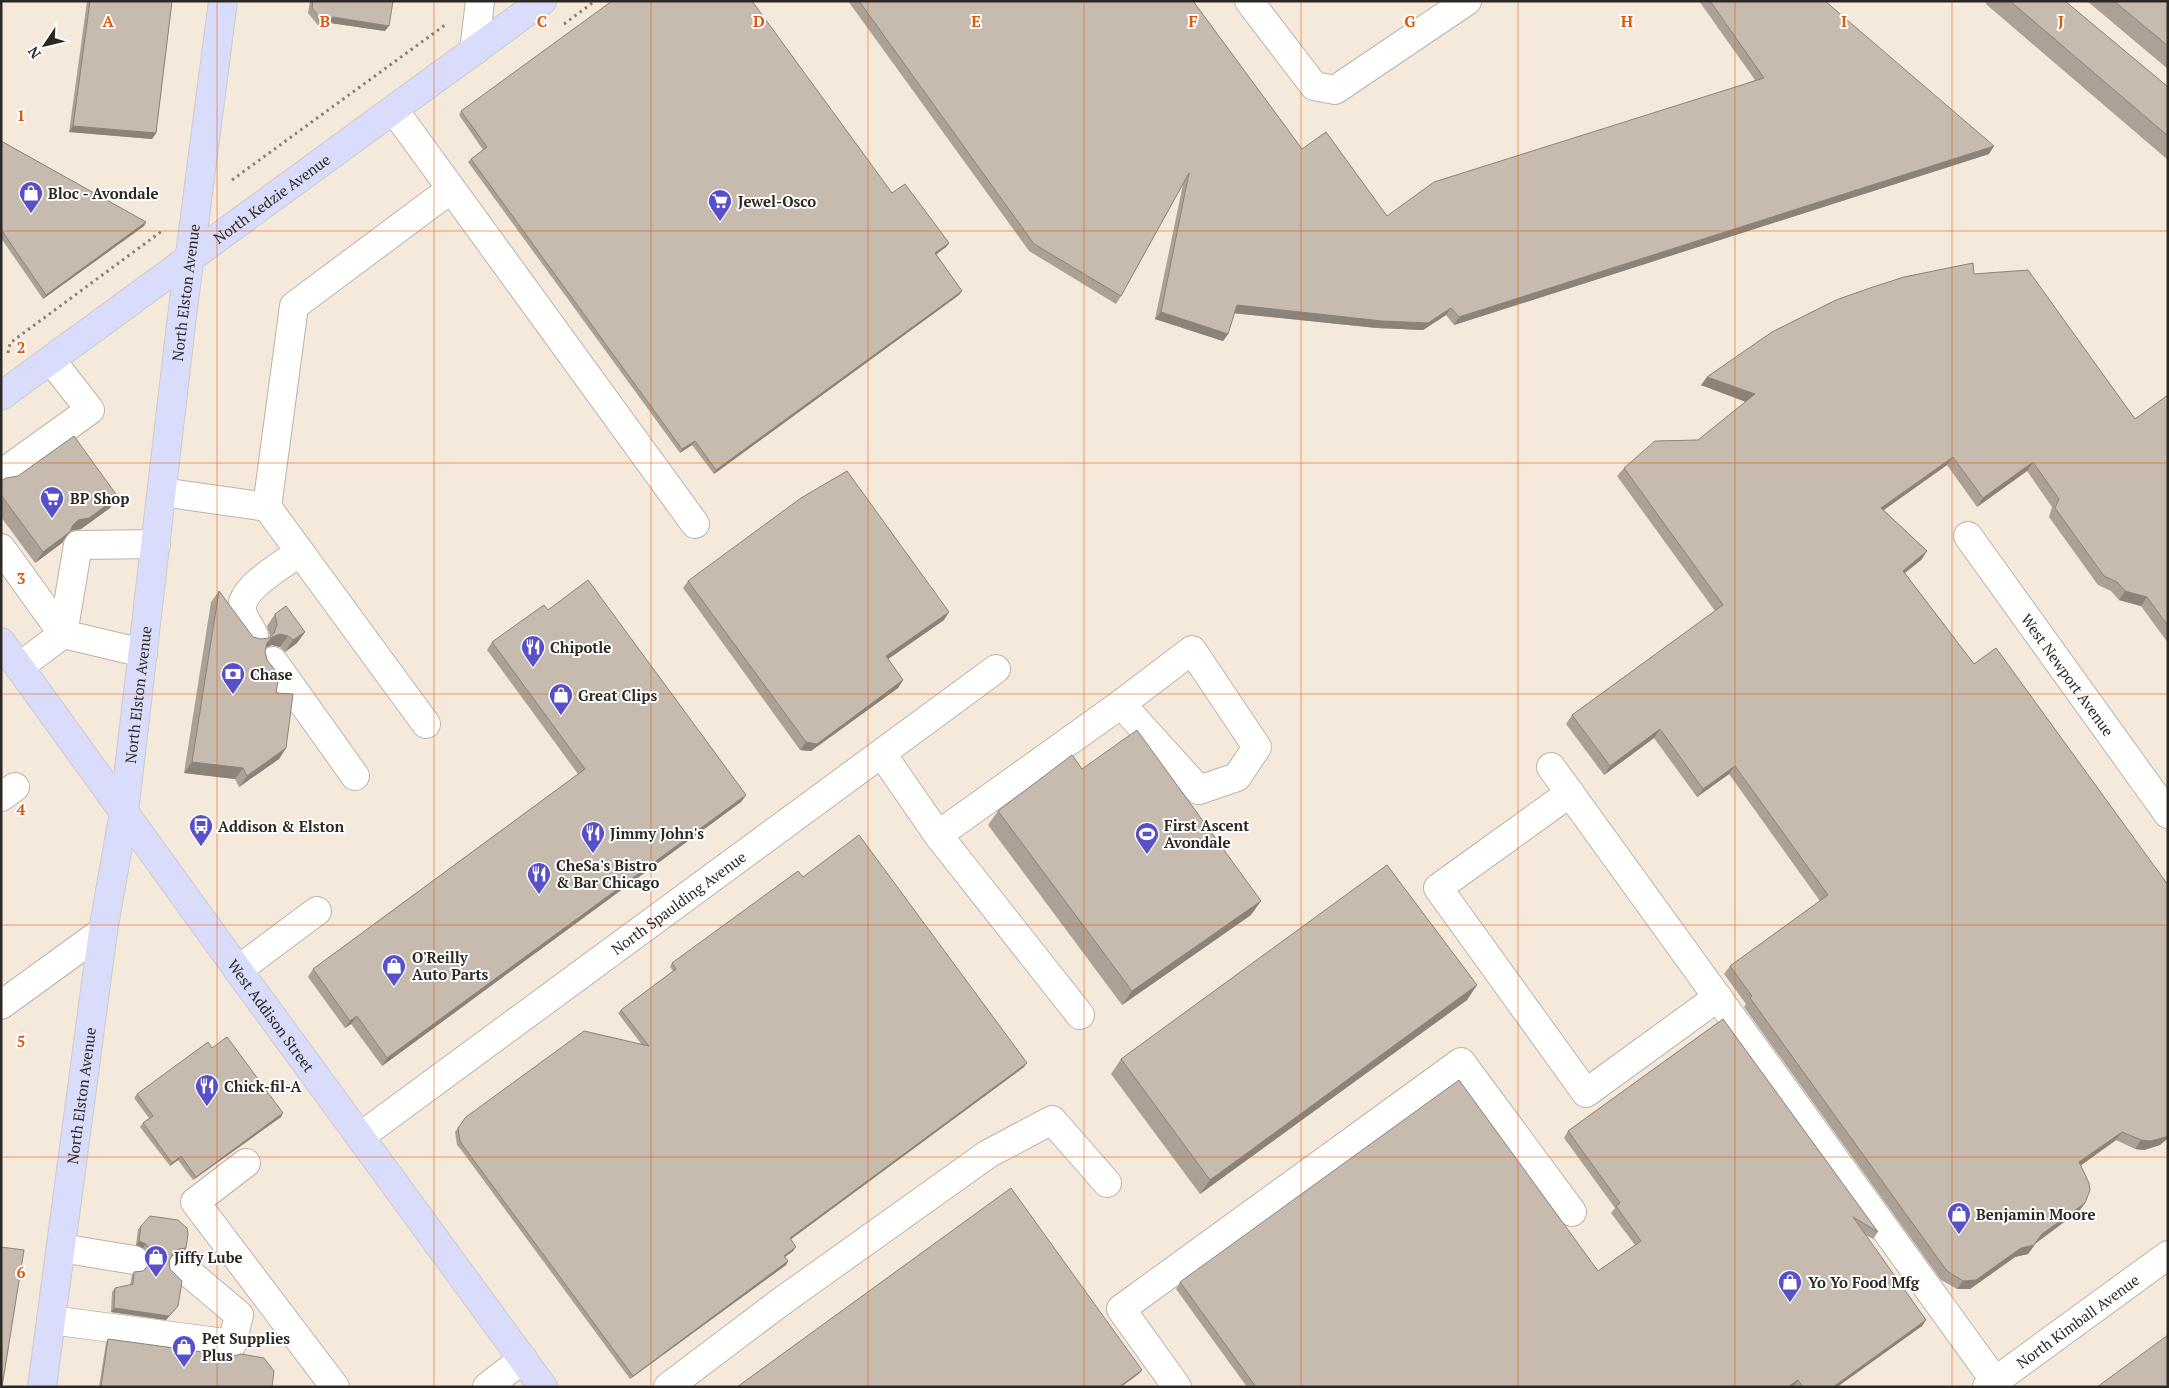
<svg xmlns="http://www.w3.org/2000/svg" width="2169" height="1388" viewBox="0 0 2169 1388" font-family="'PT Serif',serif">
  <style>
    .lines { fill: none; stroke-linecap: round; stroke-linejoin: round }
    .minor-casing { stroke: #beb2a6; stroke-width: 30 }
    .major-casing { stroke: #cccbca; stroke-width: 30 }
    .path { stroke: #898279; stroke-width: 3; stroke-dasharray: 2.5 4; stroke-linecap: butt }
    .minor { stroke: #fff; stroke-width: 28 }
    .major { stroke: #d9dcfa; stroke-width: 28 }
    .wall { fill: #aba196 }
    .shaded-wall { fill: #8b837a }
    .building { fill: #c7bbaf; stroke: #8b837a }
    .grid { fill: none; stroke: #df570d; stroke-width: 1; stroke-opacity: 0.55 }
    .labels { text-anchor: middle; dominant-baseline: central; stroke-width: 4; stroke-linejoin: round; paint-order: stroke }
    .poi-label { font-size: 15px; font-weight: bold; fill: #2c2823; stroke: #fff; text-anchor: start }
    .street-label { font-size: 15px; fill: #2c2823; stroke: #fff }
    .grid-label { font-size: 16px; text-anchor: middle; font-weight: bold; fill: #df570d; stroke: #fff; stroke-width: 4; stroke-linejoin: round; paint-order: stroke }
  </style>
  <rect width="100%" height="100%" fill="#f5e9dc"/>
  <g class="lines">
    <g class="minor-casing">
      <g id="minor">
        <polyline points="1249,1 1314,86 1335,90 1467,1"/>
        <polyline points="474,51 480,1"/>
        <polyline points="394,110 695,524"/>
        <polyline points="1,474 90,410 51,360"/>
        <polyline points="162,492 267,507"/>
        <path id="s1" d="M1968,536L2168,814"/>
        <polyline points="1,548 63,634 19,667"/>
        <path d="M254,635C251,628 245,621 243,614C235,590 283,565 300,552"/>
        <polyline points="143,653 63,634 78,545 156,544"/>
        <polyline points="273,661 355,776"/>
        <polyline points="426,724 267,507 294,306 451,189"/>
        <polyline points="882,754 938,835 1121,704 1192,650 1257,747 1237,777 1199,790 1121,704"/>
        <polyline points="1551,767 1995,1381"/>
        <polyline points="1570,793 1438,888 1586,1093 1718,997"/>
        <polyline points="1,797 15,787"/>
        <polyline points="938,835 1080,1015"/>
        <polyline points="238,970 317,911"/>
        <polyline points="1,1005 103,931"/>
        <path id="s2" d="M361,1136L996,669"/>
        <polyline points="246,1163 195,1202 335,1387"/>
        <polyline points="61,1248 134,1260"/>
        <polyline points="51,1320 232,1344 239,1315 182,1267"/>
        <polyline points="487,1387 523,1359"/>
        <polyline points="668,1387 782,1301 988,1154 1052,1120 1107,1183"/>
        <polyline points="1177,1387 1121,1309 1461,1062 1572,1212"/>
        <path id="s3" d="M1987,1387L2168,1255"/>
      </g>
    </g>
    <g class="major-casing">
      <g id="major">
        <path id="s4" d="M1,396L542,1"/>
        <path id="s5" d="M1,642L238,970L543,1387"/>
        <path id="s6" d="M42,1387L103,931L124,812L182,316L223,1"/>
      </g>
    </g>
    <g class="path">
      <polyline points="564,24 595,1"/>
      <polyline points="232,180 445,25"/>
      <polyline points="8,353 10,343 162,231"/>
    </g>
    <use href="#minor" class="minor"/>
    <use href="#major" class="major"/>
  </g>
  <g class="wall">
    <polygon points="87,1 172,1 156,133 152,139 69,132"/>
    <polygon points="310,1 393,1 385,31 330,23 321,29 308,13"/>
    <polygon points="848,1 1193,1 1302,149 1387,216 1755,80 1699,1 1825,1 1989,154 1454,325 1446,315 1423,330 1377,328 1234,313 1228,334 1223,341 1155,319 1183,184 1121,296 1116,304 1029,251"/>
    <polygon points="1984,1 2065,1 2168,87 2168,160 1987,5"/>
    <polygon points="2087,1 2168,1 2168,69"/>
    <polygon points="461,111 892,193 949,243 946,247 936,254 962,291 959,295 714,474 692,445 680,453 468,162 471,159 483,150 459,115"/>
    <polygon points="1,141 146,222 144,226 43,299 1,238"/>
    <polygon points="1974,274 2135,419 2168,395 2168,643 2141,606 2119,600 2111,591 2098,585 2049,517 2052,507 2027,471 1977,507 1947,465 1884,510 1927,551 1921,560 1905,573 1974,664 2168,885 2168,1138 2160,1145 2144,1150 2135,1149 2116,1140 2080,1166 2085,1203 2079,1211 2036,1243 2028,1254 2015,1257 1970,1289 1957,1289 1941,1280 1744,1007 1746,1004 1724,974 1730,966 1820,901 1729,774 1697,797 1654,738 1604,775 1566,724 1572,715 1715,611 1617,476 1624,468 1698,440 1746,402 1701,385"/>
    <polygon points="1,481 110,508 81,529 71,531 62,543 35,563 1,517"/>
    <polygon points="688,581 944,620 888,659 903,680 898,688 811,751 800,750 683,588"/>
    <polygon points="219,591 253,637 261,639 269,638 270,636 267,626 275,614 305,632 297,643 285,652 280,647 272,645 266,648 265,651 276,693 286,748 279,759 239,787 235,779 184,773 211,602"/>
    <polygon points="548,610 746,795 741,802 382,1066 351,1024 345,1028 308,977 313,969 578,774 487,650 492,642"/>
    <polygon points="1082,769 1251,915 1122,1005 988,825 998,811"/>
    <polygon points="803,877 1024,1067 790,1240 793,1251 785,1257 788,1261 786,1265 630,1379 462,1151 457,1145 455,1132 466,1117 642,1045 618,1013 621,1010 673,971 670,967 672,963"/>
    <polygon points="1477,985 1467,1000 1200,1194 1111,1074 1121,1059"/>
    <polygon points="1723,1019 1878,1232 1873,1239 1864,1234 1926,1320 1922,1326 1837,1387 1247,1387 1176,1289 1180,1282 1598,1271 1635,1245 1611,1213 1615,1208 1564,1138 1568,1131"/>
    <polygon points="212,1048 281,1117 193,1180 178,1160 170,1166 140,1127 143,1123 149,1118 134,1098 137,1094"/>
    <polygon points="141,1226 186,1248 184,1252 176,1253 172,1256 169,1261 170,1269 178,1306 166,1320 111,1312 112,1292 115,1288 130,1285 132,1275 134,1272 143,1271 147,1267 149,1263 148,1254 143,1248 136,1245 138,1229"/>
    <polygon points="108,1339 233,1356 272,1387 99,1387 106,1343"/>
  </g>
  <g class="shaded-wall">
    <polygon points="333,17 389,26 385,31 330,23 321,29 325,24"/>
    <polygon points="73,126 156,133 152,139 69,132"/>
    <polygon points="1994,146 1989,154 1454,325 1459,317"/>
    <polygon points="146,222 144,226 43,299 46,295"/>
    <polygon points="949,243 946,247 933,257 935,253"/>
    <polygon points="962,291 959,295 714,474 716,470"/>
    <polygon points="1237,305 1451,308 1446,315 1423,330 1377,328 1232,313"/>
    <polygon points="1161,312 1228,334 1223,341 1155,319"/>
    <polygon points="1707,377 1755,394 1749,403 1701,385"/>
    <polygon points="695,441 692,445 680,453 682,449"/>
    <polygon points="1953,457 1947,465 1875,516 1881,508"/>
    <polygon points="2033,462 2027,471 1977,507 1983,498"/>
    <polygon points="118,497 110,508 81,529 70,531 62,543 35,563 43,552 78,520"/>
    <polygon points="1927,551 1921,560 1897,579 1903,571"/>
    <polygon points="2125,591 2147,597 2141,606 2119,600"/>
    <polygon points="949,612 944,620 881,664 886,656"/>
    <polygon points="305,632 297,643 285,652 293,640"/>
    <polygon points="280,634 288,636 280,647 272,645 264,648 267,643 272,637"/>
    <polygon points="903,680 898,688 811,751 800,750 806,742"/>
    <polygon points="1660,729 1654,738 1604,775 1610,766"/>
    <polygon points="286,748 279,759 239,787 247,776"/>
    <polygon points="192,762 243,768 235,779 184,773"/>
    <polygon points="1735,766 1729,774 1697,797 1703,789"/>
    <polygon points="746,795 741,802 382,1066 387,1058"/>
    <polygon points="1261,901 1251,915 1122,1005 1132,991"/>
    <polygon points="1477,985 1467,1000 1200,1194 1210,1180"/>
    <polygon points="357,1016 351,1024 345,1028 350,1021"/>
    <polygon points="1027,1063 1024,1067 787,1242 790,1238"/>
    <polygon points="283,1113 281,1117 193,1180 196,1177"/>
    <polygon points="2122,1132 2116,1140 2073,1171 2079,1162"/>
    <polygon points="2168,1135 2168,1138 2160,1145 2144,1150 2135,1149 2141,1140"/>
    <polygon points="181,1156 178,1160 170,1166 172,1163"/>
    <polygon points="2085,1203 2079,1211 2036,1243 2028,1254 2015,1257 1970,1289 1957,1289 1963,1281 2021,1248 2042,1234"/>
    <polygon points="139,1241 146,1244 143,1248 136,1245"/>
    <polygon points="796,1247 793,1251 781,1260 784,1256"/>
    <polygon points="186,1248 184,1252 176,1253 170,1257 173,1253 179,1249"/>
    <polygon points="788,1261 786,1265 630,1379 633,1376"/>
    <polygon points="178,1306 166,1320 111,1312 114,1308"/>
    <polygon points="1926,1320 1922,1326 1837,1387 1833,1387"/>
    <polygon points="1142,1370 1140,1373 1121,1387 1119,1387"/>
    <polygon points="1798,1380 1793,1387 1788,1387"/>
  </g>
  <g class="building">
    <polygon points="90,1 172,1 156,133 73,126"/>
    <polygon points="313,1 393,1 389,26 333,17 325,24 312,8"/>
    <polygon points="612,1 752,1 892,193 905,184 949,243 935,253 962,291 716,470 695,441 682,449 471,159 487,147 461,111"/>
    <polygon points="859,1 1193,1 1302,149 1326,132 1387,216 1434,182 1764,78 1710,1 1825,1 1994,146 1459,317 1451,308 1428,323 1382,321 1237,305 1228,334 1161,312 1189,173 1121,296 1034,244"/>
    <polygon points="2010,1 2065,1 2168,87 2168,136"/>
    <polygon points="2114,1 2168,1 2168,46"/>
    <polygon points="1,141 146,222 46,295 2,231 1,232"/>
    <polygon points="1973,263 1974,274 2028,270 2135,419 2168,395 2168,626 2147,597 2125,591 2117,582 2104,576 2055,508 2059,499 2033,462 1983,498 1953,457 1881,508 1927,551 1903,571 1974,664 1996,648 2168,885 2168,1135 2166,1137 2150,1141 2141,1140 2122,1132 2079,1162 2089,1183 2090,1190 2085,1203 2042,1234 2034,1245 2021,1248 1976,1280 1963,1281 1947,1271 1750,998 1752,996 1730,966 1828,895 1735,766 1703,789 1660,729 1610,766 1572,715 1723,605 1624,468 1655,441 1698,440 1755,394 1707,377 1772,332 1836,300 1870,288 1904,277"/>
    <polygon points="74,436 118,497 89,518 78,520 73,525 70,532 43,552 1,495 1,481 6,478 18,476"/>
    <polygon points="847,471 949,612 886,656 903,680 817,744 806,742 688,581 801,498"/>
    <polygon points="588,580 746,795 387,1058 357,1016 350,1021 313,969 585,769 492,642 544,605 548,610"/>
    <polygon points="219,591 253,637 261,639 269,638 274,633 277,625 275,614 286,606 305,632 293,640 288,636 280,634 272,637 267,643 265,651 267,660 279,675 276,693 293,694 286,748 247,776 243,768 192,762"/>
    <polygon points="1137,730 1261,901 1132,991 998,811 1072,755 1082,769"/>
    <polygon points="859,835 1027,1063 790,1238 796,1247 784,1256 788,1261 633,1376 464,1147 460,1141 458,1128 466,1117 584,1031 649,1046 621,1010 676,969 672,963 798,871 803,877"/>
    <polygon points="1387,865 1477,985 1210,1180 1121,1059"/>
    <polygon points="1723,1019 1878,1232 1853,1217 1926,1320 1833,1387 1803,1387 1798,1380 1788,1387 1256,1387 1180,1282 1459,1080 1598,1271 1641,1241 1616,1206 1620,1203 1568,1131"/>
    <polygon points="227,1037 283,1113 196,1177 181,1156 172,1163 143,1123 153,1116 137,1094 208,1042 212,1048"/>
    <polygon points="1011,1188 1142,1370 1119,1387 737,1387"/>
    <polygon points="150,1216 178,1220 187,1228 188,1234 186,1248 179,1249 173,1253 169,1261 170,1269 182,1281 178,1306 169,1316 114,1308 115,1288 133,1284 134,1272 143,1271 148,1266 152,1259 151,1250 146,1244 139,1241 141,1226"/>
    <polygon points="1,1247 24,1250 2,1387 1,1387"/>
    <polygon points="2168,1335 2168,1387 2097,1387"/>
    <polygon points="108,1339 233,1356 241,1354 264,1358 274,1371 272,1387 101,1387"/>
  </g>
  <path class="grid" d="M217,1V1387M434,1V1387M651,1V1387M868,1V1387M1084,1V1387M1301,1V1387M1518,1V1387M1735,1V1387M1952,1V1387M1,231H2168M1,463H2168M1,694H2168M1,925H2168M1,1157H2168"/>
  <defs>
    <g id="shop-pin" transform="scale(1.25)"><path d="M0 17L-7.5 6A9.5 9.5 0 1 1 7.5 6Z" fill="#5850c8" stroke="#fff"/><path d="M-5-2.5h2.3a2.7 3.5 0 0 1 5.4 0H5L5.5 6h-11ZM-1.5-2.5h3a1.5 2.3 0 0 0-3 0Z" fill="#fff"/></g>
    <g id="supermarket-pin" transform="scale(1.25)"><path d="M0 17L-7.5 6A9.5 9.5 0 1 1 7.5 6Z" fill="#5850c8" stroke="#fff"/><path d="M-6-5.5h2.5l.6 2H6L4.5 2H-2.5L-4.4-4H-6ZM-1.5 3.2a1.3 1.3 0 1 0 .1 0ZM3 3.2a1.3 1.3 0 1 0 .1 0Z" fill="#fff"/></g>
    <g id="restaurant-pin" transform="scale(1.25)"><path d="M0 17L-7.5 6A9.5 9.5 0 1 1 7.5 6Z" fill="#5850c8" stroke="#fff"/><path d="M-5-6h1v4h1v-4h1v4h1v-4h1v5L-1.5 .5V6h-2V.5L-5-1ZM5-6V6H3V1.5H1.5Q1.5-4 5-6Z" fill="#fff"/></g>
    <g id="bank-pin" transform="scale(1.25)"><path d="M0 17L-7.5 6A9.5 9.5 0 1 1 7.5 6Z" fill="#5850c8" stroke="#fff"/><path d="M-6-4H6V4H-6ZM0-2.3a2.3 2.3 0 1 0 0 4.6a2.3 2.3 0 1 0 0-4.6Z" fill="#fff"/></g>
    <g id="bus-pin" transform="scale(1.25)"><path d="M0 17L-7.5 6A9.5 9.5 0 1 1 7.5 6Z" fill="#5850c8" stroke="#fff"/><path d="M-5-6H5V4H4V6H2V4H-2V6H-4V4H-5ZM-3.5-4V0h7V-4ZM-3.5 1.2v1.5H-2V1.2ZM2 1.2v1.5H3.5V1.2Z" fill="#fff"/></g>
    <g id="stadium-pin" transform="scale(1.25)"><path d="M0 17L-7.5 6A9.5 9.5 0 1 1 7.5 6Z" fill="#5850c8" stroke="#fff"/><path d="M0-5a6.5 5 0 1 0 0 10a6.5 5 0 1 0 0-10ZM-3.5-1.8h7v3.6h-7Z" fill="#fff"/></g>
  </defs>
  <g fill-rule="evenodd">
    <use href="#shop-pin" x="31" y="193"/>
    <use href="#supermarket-pin" x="720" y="201"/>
    <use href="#supermarket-pin" x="52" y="498"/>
    <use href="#restaurant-pin" x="533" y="647"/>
    <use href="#bank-pin" x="233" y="674"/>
    <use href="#shop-pin" x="561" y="695"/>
    <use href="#bus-pin" x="201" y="826"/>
    <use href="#restaurant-pin" x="593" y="833"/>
    <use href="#stadium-pin" x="1147" y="834"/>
    <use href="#restaurant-pin" x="539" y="874"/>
    <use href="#shop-pin" x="394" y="966"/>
    <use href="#restaurant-pin" x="207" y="1086"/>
    <use href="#shop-pin" x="1959" y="1214"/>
    <use href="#shop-pin" x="156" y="1257"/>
    <use href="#shop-pin" x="1790" y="1282"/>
    <use href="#shop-pin" x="184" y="1347"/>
  </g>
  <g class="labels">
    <g class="poi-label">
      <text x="48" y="193">Bloc - Avondale</text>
      <text x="738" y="201">Jewel-Osco</text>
      <text x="70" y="498">BP Shop</text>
      <text x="550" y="647">Chipotle</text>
      <text x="250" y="674">Chase</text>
      <text x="578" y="695">Great Clips</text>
      <text x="1164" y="825">First Ascent<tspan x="1164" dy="17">Avondale</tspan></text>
      <text x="218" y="826">Addison &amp; Elston</text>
      <text x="610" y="833">Jimmy John's</text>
      <text x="556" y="865">CheSa's Bistro<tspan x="556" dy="17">&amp; Bar Chicago</tspan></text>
      <text x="412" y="957">O'Reilly<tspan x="412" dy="17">Auto Parts</tspan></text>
      <text x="224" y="1086">Chick-fil-A</text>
      <text x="1976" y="1214">Benjamin Moore</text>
      <text x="174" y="1257">Jiffy Lube</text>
      <text x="1808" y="1282">Yo Yo Food Mfg</text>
      <text x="202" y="1338">Pet Supplies<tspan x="202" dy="17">Plus</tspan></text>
    </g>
    <g class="street-label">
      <text stroke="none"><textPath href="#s4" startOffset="335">North Kedzie Avenue</textPath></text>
      <text stroke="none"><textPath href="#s6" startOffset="1104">North Elston Avenue</textPath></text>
      <text stroke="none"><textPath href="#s1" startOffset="171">West Newport Avenue</textPath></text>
      <text stroke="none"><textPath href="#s6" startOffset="699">North Elston Avenue</textPath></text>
      <text stroke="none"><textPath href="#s2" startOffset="394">North Spaulding Avenue</textPath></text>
      <text stroke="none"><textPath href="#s5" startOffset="461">West Addison Street</textPath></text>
      <text stroke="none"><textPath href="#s6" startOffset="294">North Elston Avenue</textPath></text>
      <text stroke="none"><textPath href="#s3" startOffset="112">North Kimball Avenue</textPath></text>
    </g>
  </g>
  <g class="grid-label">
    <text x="108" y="27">A</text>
    <text x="325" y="27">B</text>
    <text x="542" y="27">C</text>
    <text x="759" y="27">D</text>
    <text x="976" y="27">E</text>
    <text x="1193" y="27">F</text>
    <text x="1410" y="27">G</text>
    <text x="1627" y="27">H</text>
    <text x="1844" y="27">I</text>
    <text x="2061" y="27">J</text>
    <text x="21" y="121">1</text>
    <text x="21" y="353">2</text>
    <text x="21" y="584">3</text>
    <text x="21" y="815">4</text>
    <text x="21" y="1047">5</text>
    <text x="21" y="1278">6</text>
  </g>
  <rect width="2169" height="1388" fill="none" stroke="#2c2823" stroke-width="5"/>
  <g transform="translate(45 45) rotate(235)" stroke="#ffffff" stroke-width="4" paint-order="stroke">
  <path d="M0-4L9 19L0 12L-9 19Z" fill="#2c2823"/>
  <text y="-8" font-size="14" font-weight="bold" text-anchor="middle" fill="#2c2823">N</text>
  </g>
</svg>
